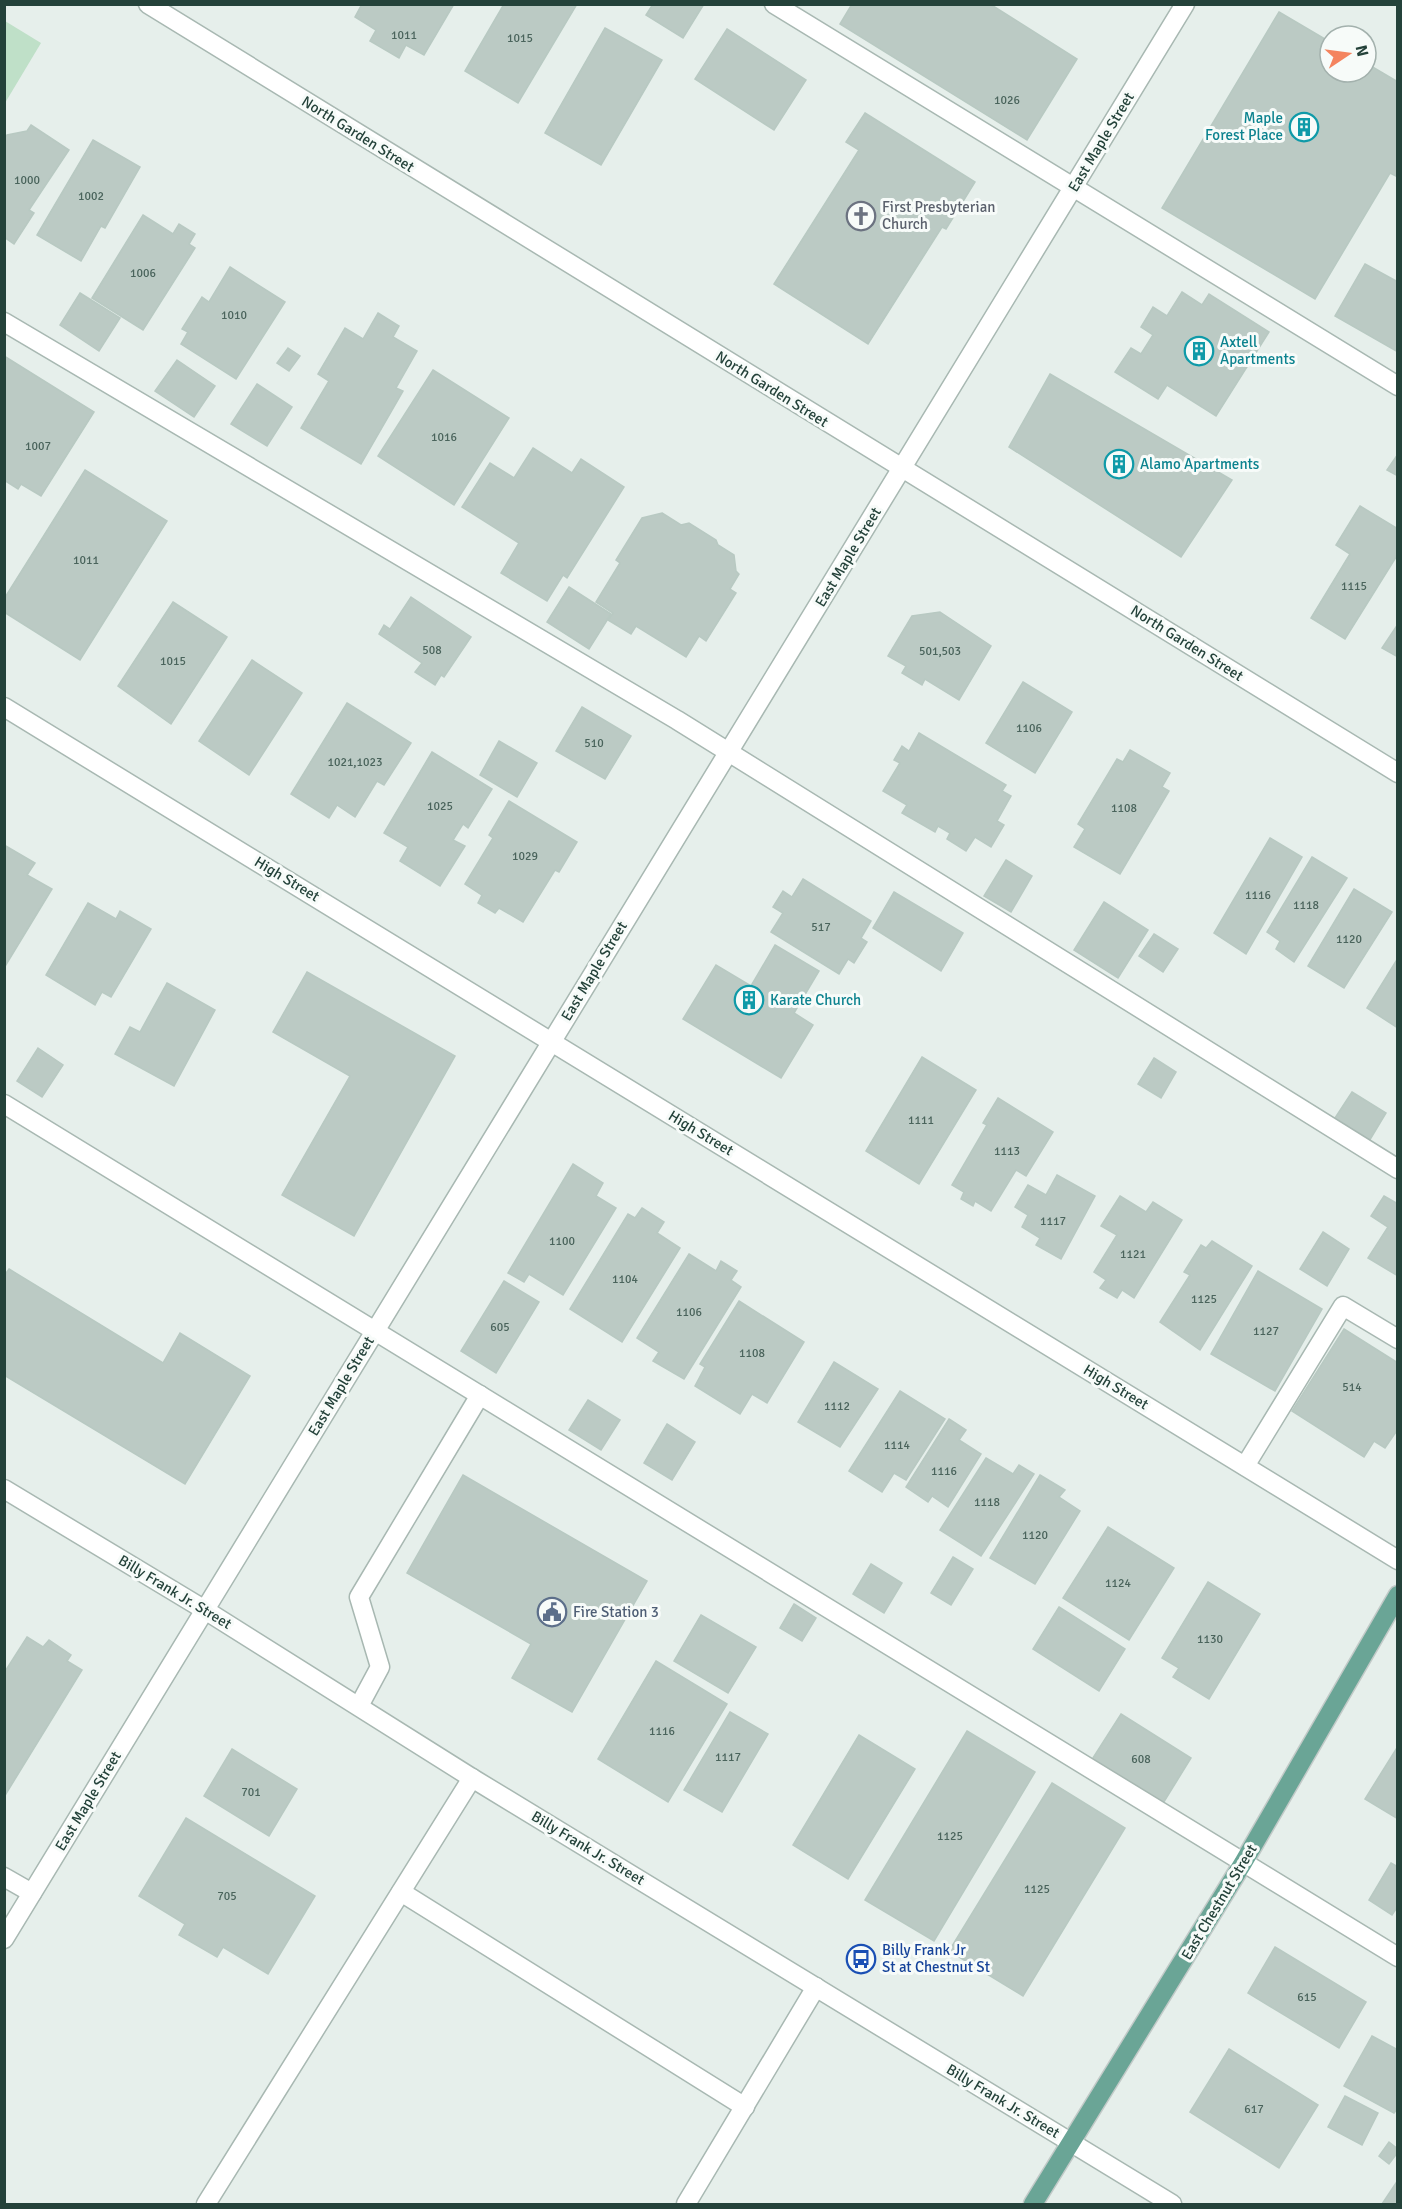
<svg xmlns="http://www.w3.org/2000/svg" width="1402" height="2209" viewBox="0 0 1402 2209" font-family="Signika,sans-serif">
  <style>
    .green { fill: #bfe0c8 }
    .building { fill: #bbcac4; stroke: #b8c9c2; stroke-width: 1.5 }
    .lines { fill: none; stroke-linecap: round; stroke-linejoin: round }
    .minor-casing { stroke: #a8b8b2; stroke-width: 21 }
    .major-casing { stroke: #c2cac8; stroke-width: 21 }
    .minor { stroke: #fff; stroke-width: 18 }
    .major { stroke: #6aa596; stroke-width: 18 }
    .labels { text-anchor: middle; dominant-baseline: central; stroke-width: 6; stroke-linejoin: round; paint-order: stroke }
    .number-label { font-size: 12px; fill: #4a645c }
    .culture-label { font-size: 15px; fill: #0d838f; stroke: #f7fbf9; text-anchor: start }
    .street-label { font-size: 15px; fill: #24423a; stroke: #f7fbf9 }
    .worship-label { font-size: 15px; fill: #5b616d; stroke: #f7fbf9; text-anchor: start }
    .service-label { font-size: 15px; fill: #4e5e75; stroke: #f7fbf9; text-anchor: start }
    .transit-label { font-size: 15px; fill: #164399; stroke: #f7fbf9; text-anchor: start }
  </style>
  <rect width="100%" height="100%" fill="#e6efeb"/>
  <polygon class="green" points="5,21 41,43 5,103"/>
  <g class="building">
    <polygon points="362,4 454,4 424,55 406,45 399,58 370,41 376,30 355,17"/>
    <polygon points="504,4 577,4 518,103 465,71"/>
    <polygon points="653,4 704,4 683,38 646,15"/>
    <polygon points="852,4 990,4 1077,59 1027,140 840,24"/>
    <polygon points="1279,12 1330,42 1330,72 1366,72 1366,63 1398,82 1398,177 1390,173 1315,299 1162,208"/>
    <polygon points="605,28 662,60 601,165 545,133"/>
    <polygon points="727,29 806,80 774,130 695,79"/>
    <polygon points="865,113 975,182 946,229 942,227 868,344 774,284 859,150 846,142"/>
    <polygon points="31,125 69,150 29,210 34,213 14,244 4,237 4,138 7,135 27,131"/>
    <polygon points="93,140 140,167 105,228 101,226 81,261 37,235"/>
    <polygon points="143,215 173,234 179,224 195,234 189,244 195,248 143,330 92,298"/>
    <polygon points="1365,264 1398,282 1398,352 1335,316"/>
    <polygon points="230,267 285,302 236,379 181,344 188,332 182,329 202,297 209,302"/>
    <polygon points="1182,292 1202,305 1209,294 1269,332 1216,416 1167,385 1158,399 1115,372 1131,348 1141,354 1153,335 1141,327 1153,307 1167,316"/>
    <polygon points="80,293 120,318 99,351 60,325"/>
    <polygon points="378,313 399,326 393,337 417,351 396,388 403,391 361,464 301,428 329,381 318,374 345,328 363,339"/>
    <polygon points="288,348 300,356 289,371 277,363"/>
    <polygon points="4,356 94,412 41,496 21,484 18,489 4,480"/>
    <polygon points="177,360 215,386 194,417 155,391"/>
    <polygon points="433,370 509,418 454,505 378,456"/>
    <polygon points="1050,374 1232,480 1181,557 1009,447"/>
    <polygon points="257,384 292,407 267,446 231,424"/>
    <polygon points="533,448 572,473 581,459 624,487 567,578 563,575 547,601 501,573 519,543 462,507 490,463 514,478"/>
    <polygon points="1398,454 1398,476 1387,470"/>
    <polygon points="85,470 167,521 80,660 4,612 4,599"/>
    <polygon points="1360,506 1398,529 1398,554 1345,639 1311,618 1350,554 1336,545"/>
    <polygon points="662,513 681,525 689,523 716,540 718,545 734,555 736,571 739,574 730,589 736,593 706,641 699,636 686,657 636,626 631,634 608,620 613,613 596,602 620,563 616,560 642,518"/>
    <polygon points="569,587 611,614 589,649 547,622"/>
    <polygon points="411,597 471,637 444,677 441,675 435,685 415,672 422,663 379,634 384,625 390,629"/>
    <polygon points="173,602 227,637 171,724 118,686"/>
    <polygon points="940,612 991,646 959,700 925,679 922,685 902,673 906,666 888,656 912,616"/>
    <polygon points="1398,624 1398,657 1382,648"/>
    <polygon points="252,660 302,693 249,775 199,741"/>
    <polygon points="1023,682 1072,712 1035,773 986,743"/>
    <polygon points="347,703 411,743 384,785 377,781 355,817 337,805 329,818 291,794"/>
    <polygon points="582,707 631,736 605,779 556,751"/>
    <polygon points="919,733 1006,785 1002,791 1011,796 997,821 1004,825 991,847 975,837 966,851 947,839 950,833 938,826 935,832 902,813 907,805 883,791 900,763 894,760 902,746 909,751"/>
    <polygon points="499,741 537,763 517,797 480,775"/>
    <polygon points="1130,750 1170,773 1162,787 1169,791 1120,874 1074,847 1085,829 1078,824 1117,759 1123,762"/>
    <polygon points="432,752 492,789 468,828 463,824 453,840 465,846 440,886 400,861 408,847 384,833"/>
    <polygon points="509,801 577,842 559,872 555,870 523,922 499,908 495,913 478,903 482,895 465,884 493,838 489,835"/>
    <polygon points="1270,838 1302,857 1246,954 1214,933"/>
    <polygon points="4,845 35,863 27,875 52,889 4,968"/>
    <polygon points="1312,857 1347,878 1294,962 1276,949 1280,941 1267,932"/>
    <polygon points="1006,860 1032,876 1011,912 984,896"/>
    <polygon points="803,879 871,921 861,938 867,942 854,963 848,959 839,974 771,932 783,913 773,907 783,891 792,897"/>
    <polygon points="1354,889 1392,912 1344,988 1308,966"/>
    <polygon points="894,892 963,933 941,971 873,928"/>
    <polygon points="1104,902 1148,930 1118,978 1074,950"/>
    <polygon points="88,903 116,919 120,911 151,929 111,997 102,992 95,1005 46,975"/>
    <polygon points="1154,934 1178,949 1163,972 1139,956"/>
    <polygon points="775,945 819,971 794,1013 813,1025 781,1078 683,1019 716,965 751,986"/>
    <polygon points="1398,958 1398,1028 1367,1008"/>
    <polygon points="307,972 455,1056 354,1236 282,1195 350,1076 273,1032"/>
    <polygon points="167,983 215,1010 174,1086 115,1054 130,1027 140,1032"/>
    <polygon points="38,1048 63,1065 42,1097 17,1081"/>
    <polygon points="922,1057 976,1090 919,1184 866,1151"/>
    <polygon points="1154,1058 1176,1072 1161,1098 1138,1084"/>
    <polygon points="1352,1092 1386,1113 1368,1143 1333,1121"/>
    <polygon points="998,1098 1053,1132 1026,1176 1016,1170 991,1211 975,1201 973,1206 961,1199 964,1192 952,1185 987,1125 983,1123"/>
    <polygon points="573,1164 603,1183 596,1196 616,1208 563,1295 529,1274 524,1282 508,1273"/>
    <polygon points="1057,1175 1095,1196 1061,1259 1036,1245 1040,1238 1022,1227 1028,1215 1015,1207 1028,1185 1046,1195"/>
    <polygon points="1120,1196 1146,1212 1153,1202 1182,1220 1134,1298 1122,1290 1117,1298 1100,1288 1106,1280 1094,1272 1117,1235 1101,1226"/>
    <polygon points="1384,1196 1398,1204 1398,1276 1368,1258 1388,1227 1371,1216"/>
    <polygon points="642,1208 664,1222 657,1233 680,1248 622,1342 570,1309 628,1214 635,1218"/>
    <polygon points="1323,1232 1349,1249 1327,1286 1300,1269"/>
    <polygon points="1212,1241 1252,1266 1200,1350 1160,1322 1190,1275 1184,1272 1201,1245 1206,1248"/>
    <polygon points="689,1254 716,1271 721,1261 737,1271 731,1280 741,1287 684,1379 653,1361 659,1352 637,1338"/>
    <polygon points="9,1269 163,1363 180,1333 250,1376 185,1484 4,1375 4,1276"/>
    <polygon points="1258,1271 1322,1309 1275,1391 1211,1354"/>
    <polygon points="504,1281 539,1302 496,1373 461,1351"/>
    <polygon points="739,1301 804,1342 767,1403 752,1394 740,1414 695,1386 705,1367 700,1364"/>
    <polygon points="1344,1329 1398,1363 1398,1429 1385,1448 1374,1441 1364,1457 1292,1411"/>
    <polygon points="834,1362 878,1389 840,1447 798,1422"/>
    <polygon points="900,1391 945,1419 906,1480 894,1473 882,1492 849,1471"/>
    <polygon points="588,1400 620,1420 601,1450 569,1430"/>
    <polygon points="949,1419 966,1430 959,1440 981,1454 948,1507 932,1496 928,1502 906,1487"/>
    <polygon points="667,1424 695,1442 672,1480 644,1463"/>
    <polygon points="986,1458 1013,1474 1019,1465 1034,1474 981,1556 940,1530"/>
    <polygon points="463,1475 647,1581 572,1712 512,1678 531,1644 407,1573"/>
    <polygon points="1040,1475 1065,1490 1059,1497 1080,1511 1035,1584 990,1558"/>
    <polygon points="1108,1527 1174,1568 1129,1640 1063,1598"/>
    <polygon points="953,1557 973,1569 951,1605 931,1593"/>
    <polygon points="871,1564 902,1583 884,1613 853,1594"/>
    <polygon points="1208,1582 1260,1614 1209,1699 1173,1677 1179,1668 1162,1658"/>
    <polygon points="794,1604 816,1618 802,1641 780,1628"/>
    <polygon points="1059,1607 1125,1649 1099,1691 1033,1649"/>
    <polygon points="701,1615 756,1647 728,1693 674,1661"/>
    <polygon points="27,1637 43,1647 49,1640 71,1655 67,1661 82,1670 4,1797 4,1673"/>
    <polygon points="656,1661 727,1704 668,1802 598,1759"/>
    <polygon points="730,1712 768,1734 722,1812 684,1790"/>
    <polygon points="1121,1714 1191,1758 1162,1805 1091,1761"/>
    <polygon points="967,1731 1035,1772 934,1941 865,1900"/>
    <polygon points="859,1735 915,1769 848,1879 793,1845"/>
    <polygon points="1398,1746 1398,1819 1365,1799"/>
    <polygon points="232,1749 297,1789 269,1836 204,1796"/>
    <polygon points="1052,1783 1125,1828 1023,1996 949,1951"/>
    <polygon points="186,1818 315,1896 268,1974 223,1947 217,1957 179,1935 185,1924 139,1896"/>
    <polygon points="1391,1863 1398,1867 1398,1906 1392,1915 1369,1900"/>
    <polygon points="1275,1947 1366,2002 1339,2048 1248,1993"/>
    <polygon points="1372,2036 1398,2050 1398,2108 1394,2113 1344,2086"/>
    <polygon points="1229,2049 1318,2105 1279,2168 1190,2112"/>
    <polygon points="1345,2096 1378,2113 1362,2145 1328,2127"/>
    <polygon points="1389,2142 1398,2149 1398,2152 1389,2164 1379,2156"/>
    <polygon points="1398,2180 1398,2204 1382,2204"/>
  </g>
  <g class="lines">
    <g class="minor-casing">
      <g id="minor">
        <polyline points="148,4 1398,773"/>
        <polyline points="774,4 1398,386"/>
        <polyline points="4,322 677,720 1398,1169"/>
        <polyline points="4,707 1398,1560"/>
        <polyline points="4,1104 1398,1957"/>
        <polyline points="1245,1466 1343,1306 1398,1339"/>
        <polyline points="4,1489 205,1610 472,1778 1172,2204"/>
        <polyline points="359,1706 380,1667 359,1597 480,1395"/>
        <polyline points="4,1877 32,1893"/>
        <polyline points="401,1892 745,2107"/>
        <polyline points="4,1939 1185,4"/>
        <polyline points="206,2204 472,1778"/>
        <polyline points="686,2204 816,1987"/>
      </g>
    </g>
    <g class="major-casing">
      <polyline id="major" points="1033,2204 1243,1863 1398,1595"/>
    </g>
    <use href="#minor" class="minor"/>
    <use href="#major" class="major"/>
  </g>
  <defs>
    <g id="building-ring" transform="scale(1.5)"><circle r="9.5" fill="#f7fbf9" stroke="#0f9aa8" stroke-width="1.5"/><path d="M-4-6H4V6H1V3H-1V6H-4ZM-2.5-4.3h1.7v1.8h-1.7ZM.8-4.3h1.7v1.8H.8ZM-2.5-1h1.7V.8h-1.7ZM.8-1h1.7V.8H.8Z" fill="#0f9aa8"/></g>
    <g id="church-ring" transform="scale(1.5)"><circle r="9.5" fill="#f7fbf9" stroke="#6b7280" stroke-width="1.5"/><path d="M-1.2-6h2.4v3.5h3.3v2.4h-3.3V6h-2.4V-.1h-3.3v-2.4h3.3Z" fill="#6b7280"/></g>
    <g id="civic-ring" transform="scale(1.5)"><circle r="9.5" fill="#f7fbf9" stroke="#5c6f8a" stroke-width="1.5"/><path d="M-.6-6.5H3V-4.5H.6V-3L4-1V1h2V6H-6V1h2V-1L-.6-3ZM-1.2 2.5V6h2.4V2.5Z" fill="#5c6f8a"/></g>
    <g id="bus-ring" transform="scale(1.5)"><circle r="9.5" fill="#f7fbf9" stroke="#1a4fb4" stroke-width="1.5"/><path d="M-5-6H5V4H4V6H2V4H-2V6H-4V4H-5ZM-3.5-4V0h7V-4ZM-3.5 1.2v1.5H-2V1.2ZM2 1.2v1.5H3.5V1.2Z" fill="#1a4fb4"/></g>
  </defs>
  <g fill-rule="evenodd">
    <use href="#building-ring" x="1304" y="127"/>
    <use href="#church-ring" x="861" y="216"/>
    <use href="#building-ring" x="1199" y="351"/>
    <use href="#building-ring" x="1119" y="464"/>
    <use href="#building-ring" x="749" y="1000"/>
    <use href="#civic-ring" x="552" y="1612"/>
    <use href="#bus-ring" x="861" y="1959"/>
  </g>
  <g class="labels">
    <g class="number-label">
      <text x="404" y="35">1011</text>
      <text x="520" y="38">1015</text>
      <text x="1007" y="100">1026</text>
      <text x="27" y="180">1000</text>
      <text x="91" y="196">1002</text>
      <text x="143" y="273">1006</text>
      <text x="234" y="315">1010</text>
      <text x="444" y="437">1016</text>
      <text x="38" y="446">1007</text>
      <text x="86" y="560">1011</text>
      <text x="1354" y="586">1115</text>
      <text x="432" y="650">508</text>
      <text x="940" y="651">501,503</text>
      <text x="173" y="661">1015</text>
      <text x="1029" y="728">1106</text>
      <text x="594" y="743">510</text>
      <text x="355" y="762">1021,1023</text>
      <text x="440" y="806">1025</text>
      <text x="1124" y="808">1108</text>
      <text x="525" y="856">1029</text>
      <text x="1258" y="895">1116</text>
      <text x="1306" y="905">1118</text>
      <text x="821" y="927">517</text>
      <text x="1349" y="939">1120</text>
      <text x="921" y="1120">1111</text>
      <text x="1007" y="1151">1113</text>
      <text x="1053" y="1221">1117</text>
      <text x="562" y="1241">1100</text>
      <text x="1133" y="1254">1121</text>
      <text x="625" y="1279">1104</text>
      <text x="1204" y="1299">1125</text>
      <text x="689" y="1312">1106</text>
      <text x="500" y="1327">605</text>
      <text x="1266" y="1331">1127</text>
      <text x="752" y="1353">1108</text>
      <text x="1352" y="1387">514</text>
      <text x="837" y="1406">1112</text>
      <text x="897" y="1445">1114</text>
      <text x="944" y="1471">1116</text>
      <text x="987" y="1502">1118</text>
      <text x="1035" y="1535">1120</text>
      <text x="1118" y="1583">1124</text>
      <text x="1210" y="1639">1130</text>
      <text x="662" y="1731">1116</text>
      <text x="728" y="1757">1117</text>
      <text x="1141" y="1759">608</text>
      <text x="251" y="1792">701</text>
      <text x="950" y="1836">1125</text>
      <text x="1037" y="1889">1125</text>
      <text x="227" y="1896">705</text>
      <text x="1307" y="1997">615</text>
      <text x="1254" y="2109">617</text>
    </g>
    <g class="culture-label">
      <text x="1283" y="118" text-anchor="end">Maple<tspan x="1283" dy="17">Forest Place</tspan></text>
      <text x="1220" y="342">Axtell<tspan x="1220" dy="17">Apartments</tspan></text>
      <text x="1140" y="464">Alamo Apartments</text>
      <text x="770" y="1000">Karate Church</text>
    </g>
    <g class="street-label">
      <text transform="translate(358 134) rotate(32)">North Garden Street</text>
      <text transform="translate(1101 142) rotate(-59)">East Maple Street</text>
      <text transform="translate(772 389) rotate(32)">North Garden Street</text>
      <text transform="translate(848 557) rotate(-59)">East Maple Street</text>
      <text transform="translate(1187 643) rotate(32)">North Garden Street</text>
      <text transform="translate(287 879) rotate(31)">High Street</text>
      <text transform="translate(594 971) rotate(-59)">East Maple Street</text>
      <text transform="translate(701 1133) rotate(31)">High Street</text>
      <text transform="translate(341 1386) rotate(-59)">East Maple Street</text>
      <text transform="translate(1116 1387) rotate(31)">High Street</text>
      <text transform="translate(175 1592) rotate(31)">Billy Frank Jr. Street</text>
      <text transform="translate(88 1801) rotate(-59)">East Maple Street</text>
      <text transform="translate(588 1848) rotate(31)">Billy Frank Jr. Street</text>
      <text transform="translate(1219 1902) rotate(-59)">East Chestnut Street</text>
      <text transform="translate(1003 2101) rotate(31)">Billy Frank Jr. Street</text>
    </g>
    <g class="worship-label">
      <text x="882" y="207">First Presbyterian<tspan x="882" dy="17">Church</tspan></text>
    </g>
    <g class="service-label">
      <text x="573" y="1612">Fire Station 3</text>
    </g>
    <g class="transit-label">
      <text x="882" y="1950">Billy Frank Jr<tspan x="882" dy="17">St at Chestnut St</tspan></text>
    </g>
  </g>
  <rect width="1402" height="2209" fill="none" stroke="#24423a" stroke-width="12"/>
  <g transform="translate(1348 54) rotate(77)"><circle r="28" fill="#f7fbf9" stroke="#a3b1ad" stroke-width="1.5"/>
  <path d="M0-4.5L10 22L0 15L-10 22Z" fill="#f4845f"/>
  <text y="-9" font-size="16" font-weight="bold" text-anchor="middle" fill="#24423a">N</text>
  </g>
</svg>
